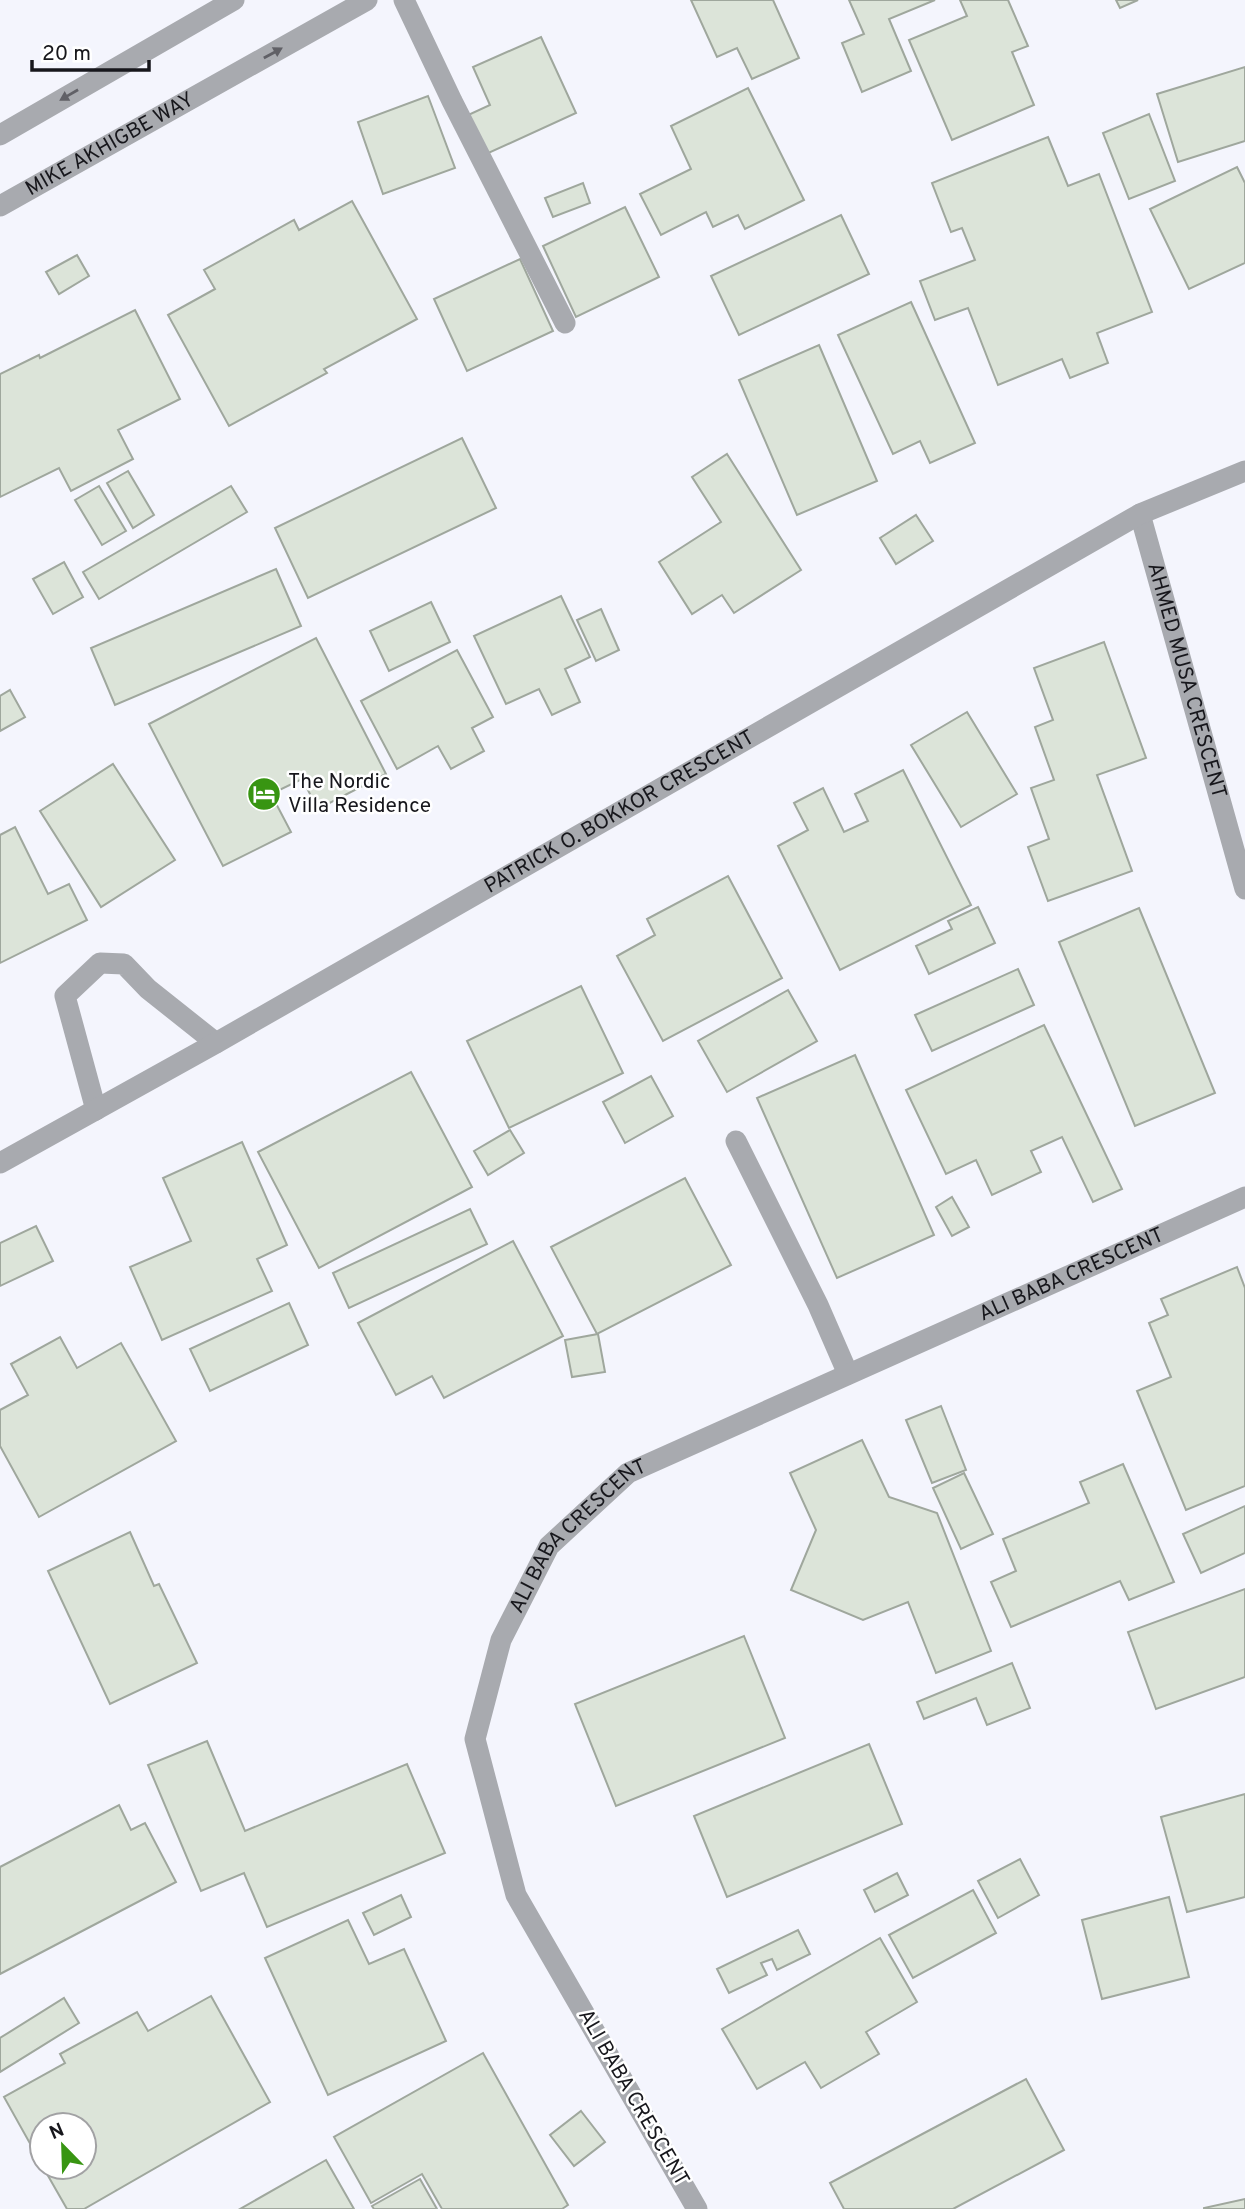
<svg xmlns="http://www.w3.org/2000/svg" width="1245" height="2209" viewBox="0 0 1245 2209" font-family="Overpass,sans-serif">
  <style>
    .building { fill: #dce4d9; stroke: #9fa79d; stroke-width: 2 }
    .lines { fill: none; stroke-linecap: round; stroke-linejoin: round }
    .minor { stroke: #a8aaaf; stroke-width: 21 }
    .oneway { fill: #606066 }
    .labels { text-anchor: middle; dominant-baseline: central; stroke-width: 5; stroke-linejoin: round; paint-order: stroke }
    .street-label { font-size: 21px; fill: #17171c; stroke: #fff }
    .poi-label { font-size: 21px; fill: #17171c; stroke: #fff; text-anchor: start }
  </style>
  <rect width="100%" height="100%" fill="#f4f5fd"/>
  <g class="building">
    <polygon points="691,0 773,0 799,58 752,79 737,48 717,57"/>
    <polygon points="849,0 935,0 889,19 911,71 862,92 842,43 864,34"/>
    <polygon points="960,0 1008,0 1028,46 1012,52 1034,105 952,140 909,40 967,16"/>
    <polygon points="1116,0 1138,0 1120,8"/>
    <polygon points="541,37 576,113 484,155 466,116 490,105 473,67"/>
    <polygon points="1245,67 1245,141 1178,162 1157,94"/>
    <polygon points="748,88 804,200 745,229 738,215 713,227 706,212 661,235 640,194 691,169 671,126"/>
    <polygon points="428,96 455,168 383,194 358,122"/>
    <polygon points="1149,114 1175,181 1129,199 1103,133"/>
    <polygon points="1048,137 1068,186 1099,174 1152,312 1097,333 1108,363 1070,378 1062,359 998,385 968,308 935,320 920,281 975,260 962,228 951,232 932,183"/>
    <polygon points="1237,167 1245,183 1245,263 1189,289 1150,209"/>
    <polygon points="583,183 590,203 553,217 545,198"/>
    <polygon points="352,201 417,319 324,369 327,373 229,426 168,315 215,289 204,270 294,220 299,230"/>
    <polygon points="625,207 659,277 576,317 543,246"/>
    <polygon points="841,215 869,274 739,335 711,276"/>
    <polygon points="77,255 89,276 59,294 46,272"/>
    <polygon points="520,259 553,331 467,371 434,299"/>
    <polygon points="911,302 975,443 930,463 920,441 893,454 838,335"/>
    <polygon points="135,310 180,399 118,430 133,459 71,491 59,468 0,497 0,374 39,355 40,358"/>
    <polygon points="819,345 877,481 797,515 739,380"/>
    <polygon points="462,438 496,508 308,598 275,528"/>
    <polygon points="727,454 801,570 734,613 722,595 692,614 659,562 721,522 692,477"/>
    <polygon points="128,471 154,515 133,528 107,483"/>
    <polygon points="99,486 126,531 102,545 75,500"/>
    <polygon points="231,486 247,512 99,599 83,572"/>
    <polygon points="916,515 933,541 896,564 880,538"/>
    <polygon points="64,562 83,597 53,614 33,579"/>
    <polygon points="276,569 301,626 115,705 91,648"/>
    <polygon points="561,596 590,657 565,669 580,702 552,715 539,689 506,704 474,636"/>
    <polygon points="431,602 450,642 389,671 370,631"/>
    <polygon points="601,609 619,650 596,661 577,620"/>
    <polygon points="316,638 386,774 318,809 302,779 271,794 291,832 223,866 149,724"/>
    <polygon points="1104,642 1146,758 1097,775 1132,871 1048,901 1028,847 1049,839 1031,788 1054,780 1035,727 1053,720 1034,668"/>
    <polygon points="457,650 493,717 472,728 484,751 451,769 438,746 397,769 361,701"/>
    <polygon points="10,690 25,717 0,731 0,696"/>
    <polygon points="967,712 1017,794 961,827 911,745"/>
    <polygon points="113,764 175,860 101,907 40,811"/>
    <polygon points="903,770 971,905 840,970 778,846 808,830 794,803 823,788 844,832 868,821 855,794"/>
    <polygon points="15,827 48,894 69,884 87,920 0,963 0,835"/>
    <polygon points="728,876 782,978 663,1041 617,956 655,935 647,919"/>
    <polygon points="978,907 995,943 929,974 916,946 952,929 948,921"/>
    <polygon points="1139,908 1215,1093 1135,1126 1059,942"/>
    <polygon points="1018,969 1034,1005 932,1051 915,1015"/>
    <polygon points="581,986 623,1073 509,1128 467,1041"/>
    <polygon points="788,990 817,1041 727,1092 698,1041"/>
    <polygon points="1044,1025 1122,1189 1093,1202 1062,1137 1031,1151 1041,1172 992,1195 976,1160 946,1174 906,1090"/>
    <polygon points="855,1055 934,1235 837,1278 757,1098"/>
    <polygon points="411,1072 472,1187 319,1268 258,1152"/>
    <polygon points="651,1076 673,1116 625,1143 603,1102"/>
    <polygon points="510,1130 524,1153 488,1175 474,1151"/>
    <polygon points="242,1142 287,1245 257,1259 272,1291 162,1340 130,1267 191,1241 163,1178"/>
    <polygon points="685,1178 731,1265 597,1334 551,1247"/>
    <polygon points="952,1197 969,1227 952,1236 936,1207"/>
    <polygon points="470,1209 487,1244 349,1308 333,1273"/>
    <polygon points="36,1226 53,1261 0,1286 0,1243"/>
    <polygon points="513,1241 563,1336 444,1398 432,1376 396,1395 358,1323"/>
    <polygon points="1237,1267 1245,1288 1245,1486 1186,1510 1137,1391 1171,1377 1149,1323 1168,1315 1161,1299"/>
    <polygon points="289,1303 308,1345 210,1391 190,1349"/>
    <polygon points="598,1334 605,1372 572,1377 565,1340"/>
    <polygon points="60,1337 77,1368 121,1343 176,1441 39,1517 0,1446 0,1410 28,1395 11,1364"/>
    <polygon points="941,1406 966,1470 932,1483 906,1420"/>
    <polygon points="862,1440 889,1497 937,1513 991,1651 936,1673 908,1602 863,1620 791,1590 816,1530 790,1473"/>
    <polygon points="1123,1464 1174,1582 1129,1600 1120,1581 1011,1627 991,1582 1016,1571 1003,1539 1089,1503 1080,1482"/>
    <polygon points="964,1473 993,1534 961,1549 933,1488"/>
    <polygon points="1245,1506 1245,1553 1201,1573 1183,1534"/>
    <polygon points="130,1532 154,1586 159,1584 197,1663 110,1704 48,1571"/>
    <polygon points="1245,1589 1245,1677 1156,1709 1128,1632"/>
    <polygon points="744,1636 785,1738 616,1806 575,1704"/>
    <polygon points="1012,1663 1030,1708 987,1725 976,1698 924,1719 917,1702"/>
    <polygon points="207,1741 245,1831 407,1764 445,1853 267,1927 244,1873 201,1891 148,1765"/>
    <polygon points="869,1744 902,1824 727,1897 694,1816"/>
    <polygon points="1245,1794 1245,1897 1187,1912 1161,1817"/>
    <polygon points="119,1805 131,1830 145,1823 176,1882 0,1974 0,1867"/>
    <polygon points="1020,1859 1039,1895 998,1918 978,1881"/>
    <polygon points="897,1873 908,1895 875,1912 864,1890"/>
    <polygon points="973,1890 996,1933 913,1978 889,1935"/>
    <polygon points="401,1895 411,1917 374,1935 363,1913"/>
    <polygon points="1169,1897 1189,1977 1102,1999 1082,1920"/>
    <polygon points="348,1920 369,1964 404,1949 446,2041 328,2095 265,1958"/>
    <polygon points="798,1930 810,1954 777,1970 772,1959 761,1963 767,1975 729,1993 717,1969"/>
    <polygon points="880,1938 917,2002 866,2032 879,2054 821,2088 805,2062 757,2089 722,2029"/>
    <polygon points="211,1996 270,2102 84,2209 67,2209 43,2167 84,2167 84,2125 42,2125 42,2165 4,2097 65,2063 60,2054 137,2012 148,2031"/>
    <polygon points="64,1998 79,2023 0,2072 0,2038"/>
    <polygon points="483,2053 568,2205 562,2209 442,2209 422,2174 371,2203 334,2137"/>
    <polygon points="1026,2079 1064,2150 953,2209 844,2209 830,2183"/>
    <polygon points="581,2111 605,2142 574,2166 550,2135"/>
    <polygon points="326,2160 354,2209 240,2209"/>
    <polygon points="420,2179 437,2209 374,2209 372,2206"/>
    <polygon points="1245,2199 1245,2209 1204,2209 1204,2208"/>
  </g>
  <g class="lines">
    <g class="minor">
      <polyline points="404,0 452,101 565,323"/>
      <polyline points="0,135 234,0"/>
      <path id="s1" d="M0,206L367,0"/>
      <path id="s2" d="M1140,514L1245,889"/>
      <polyline points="96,1110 65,996 100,963 124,964 148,989 216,1043"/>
      <polyline points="736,1141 818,1305 848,1374"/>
      <path id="s3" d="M0,1163L216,1043L1140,514L1245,471"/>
      <path id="s4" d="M697,2209L516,1895L475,1739L501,1640L549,1546L628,1473L1245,1197"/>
    </g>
  </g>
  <defs><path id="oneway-solid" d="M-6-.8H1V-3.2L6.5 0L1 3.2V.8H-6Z" transform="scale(1.75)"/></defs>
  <g class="oneway">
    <use href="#oneway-solid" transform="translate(273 53) rotate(-29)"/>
    <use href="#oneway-solid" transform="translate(69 95) rotate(150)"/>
  </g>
  <defs>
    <g id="hotel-disc" transform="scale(1.75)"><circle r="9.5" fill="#389512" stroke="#fff"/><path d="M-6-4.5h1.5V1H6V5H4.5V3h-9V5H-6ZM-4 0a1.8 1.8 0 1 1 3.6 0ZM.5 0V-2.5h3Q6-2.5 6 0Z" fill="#fff"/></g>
  </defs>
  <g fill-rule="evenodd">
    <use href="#hotel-disc" x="264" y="794"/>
  </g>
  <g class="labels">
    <g class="street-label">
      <text stroke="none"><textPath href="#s1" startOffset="126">MIKE AKHIGBE WAY</textPath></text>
      <text stroke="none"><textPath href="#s2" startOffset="173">AHMED MUSA CRESCENT</textPath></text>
      <text stroke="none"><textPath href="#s3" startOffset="712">PATRICK O. BOKKOR CRESCENT</textPath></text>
      <text stroke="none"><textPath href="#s4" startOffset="1325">ALI BABA CRESCENT</textPath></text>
      <text stroke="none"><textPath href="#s4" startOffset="758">ALI BABA CRESCENT</textPath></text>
      <text transform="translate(633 2098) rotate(60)">ALI BABA CRESCENT</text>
    </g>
    <g class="poi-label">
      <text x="288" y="782">The Nordic<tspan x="288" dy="24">Villa Residence</tspan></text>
    </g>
  </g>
  <g transform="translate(63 2146) rotate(337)"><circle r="33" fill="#ffffff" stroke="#a2a2a4" stroke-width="2"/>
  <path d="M0-5L12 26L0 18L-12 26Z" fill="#389512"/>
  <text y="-10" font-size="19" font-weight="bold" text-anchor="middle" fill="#17171c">N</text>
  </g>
  <path d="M32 60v10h117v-10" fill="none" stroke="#17171c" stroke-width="3.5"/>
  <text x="42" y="60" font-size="21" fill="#17171c" stroke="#ffffff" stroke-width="5" paint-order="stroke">20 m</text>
</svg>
